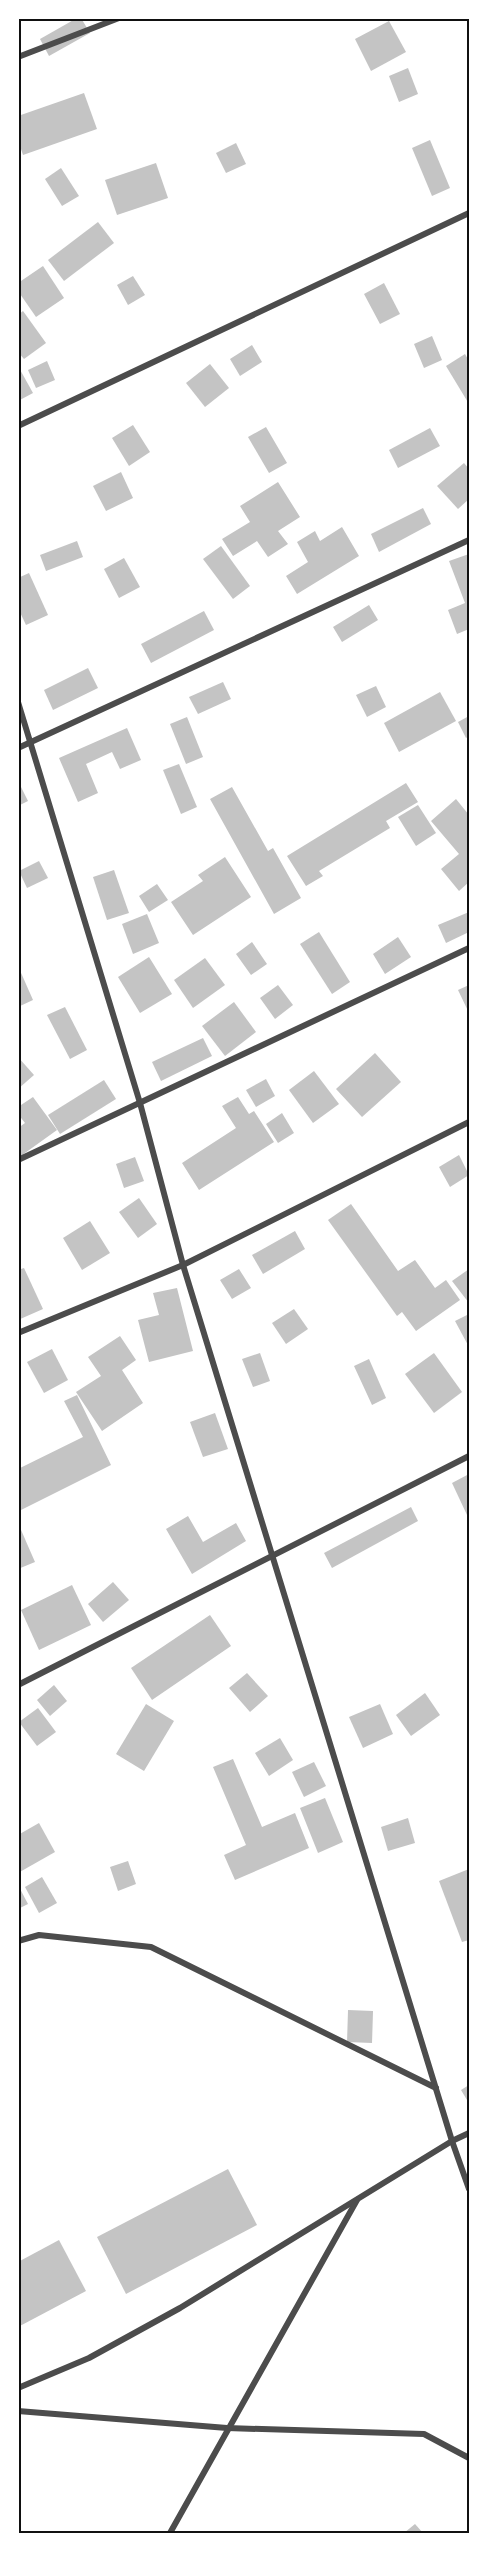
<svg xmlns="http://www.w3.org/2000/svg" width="487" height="2551" viewBox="0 0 487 2551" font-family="Bitter,serif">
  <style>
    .building { fill: #c4c4c4 }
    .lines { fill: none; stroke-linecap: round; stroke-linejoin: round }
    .minor { stroke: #4c4c4c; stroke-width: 6 }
    .neatline { fill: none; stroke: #111; stroke-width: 2 }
  </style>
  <rect width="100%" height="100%" fill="#fff"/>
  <g class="building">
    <polygon points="77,18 81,18 90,33 49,56 40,39"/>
    <polygon points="389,21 406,52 371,71 355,39"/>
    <polygon points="408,68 418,94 399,102 389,76"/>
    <polygon points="84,93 97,129 23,155 18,140 18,116"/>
    <polygon points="430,140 450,188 432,196 412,148"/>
    <polygon points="236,143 246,164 226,173 216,153"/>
    <polygon points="156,163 168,198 117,215 105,180"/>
    <polygon points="61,168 79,196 62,206 45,179"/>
    <polygon points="98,222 114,243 64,281 48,260"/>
    <polygon points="43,266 64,298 36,317 18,291 18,283"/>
    <polygon points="133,276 145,295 128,305 117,285"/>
    <polygon points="384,283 400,314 380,324 364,294"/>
    <polygon points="23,311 46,343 24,359 18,352 18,315"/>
    <polygon points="432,336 442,360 424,368 414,344"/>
    <polygon points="252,345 262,362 240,376 230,359"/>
    <polygon points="465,354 469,361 469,404 446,366"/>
    <polygon points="47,361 55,380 36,388 28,370"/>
    <polygon points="210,364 229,388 205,407 186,383"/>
    <polygon points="18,366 33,393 18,401"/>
    <polygon points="133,425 150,452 129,466 112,438"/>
    <polygon points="266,427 287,463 269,473 248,437"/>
    <polygon points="430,428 440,446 398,468 389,450"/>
    <polygon points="464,463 469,469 469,499 458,509 437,486"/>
    <polygon points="121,472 133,498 106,511 93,486"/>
    <polygon points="278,482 300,517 278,531 288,544 268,557 257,541 233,556 222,539 250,522 240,506"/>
    <polygon points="423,508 431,524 379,552 371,534"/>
    <polygon points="342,527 359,556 297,594 286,576 308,562 297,542 315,531 320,541"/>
    <polygon points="77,541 83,557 46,571 40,555"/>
    <polygon points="221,546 250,586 233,599 203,559"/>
    <polygon points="469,554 469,629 457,634 448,610 465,603 449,561"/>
    <polygon points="124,558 140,587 119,598 104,569"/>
    <polygon points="29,573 48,615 26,625 18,608 18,578"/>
    <polygon points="369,605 378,620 342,642 333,627"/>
    <polygon points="204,611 214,630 151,663 141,644"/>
    <polygon points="88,668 98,688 53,710 44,690"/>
    <polygon points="223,682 231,699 198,714 189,697"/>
    <polygon points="376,686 386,707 367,717 356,695"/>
    <polygon points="440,692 456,721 399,752 384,723"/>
    <polygon points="469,716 469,736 466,738 458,722"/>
    <polygon points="187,717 203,757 186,764 170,724"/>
    <polygon points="127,728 141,760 120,769 112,752 86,764 98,793 78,802 59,758"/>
    <polygon points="179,764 197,807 181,814 163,770"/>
    <polygon points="18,781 28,801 18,806"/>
    <polygon points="406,783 418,802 386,821 390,828 319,871 323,876 306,886 287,856"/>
    <polygon points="232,787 268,851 273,848 301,898 274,914 210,799"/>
    <polygon points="456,799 469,815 469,882 459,891 441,869 459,854 431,821"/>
    <polygon points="418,805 436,833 416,846 398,817"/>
    <polygon points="225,857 251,897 193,935 171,902 203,881 198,875"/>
    <polygon points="39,861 48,878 27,888 19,871"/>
    <polygon points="114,870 129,913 107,920 93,877"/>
    <polygon points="157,884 168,900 149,912 139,896"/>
    <polygon points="469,912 469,932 446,943 438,925"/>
    <polygon points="147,914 159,943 133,954 122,924"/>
    <polygon points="319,932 350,982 332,994 300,944"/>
    <polygon points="398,937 411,957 385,974 373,954"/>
    <polygon points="252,942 267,964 251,975 236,954"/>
    <polygon points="149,957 172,994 140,1013 118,977"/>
    <polygon points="205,958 225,985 193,1008 174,980"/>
    <polygon points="18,966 33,1000 18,1007"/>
    <polygon points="278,985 293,1005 275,1019 260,998"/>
    <polygon points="469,985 469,1013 458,990"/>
    <polygon points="234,1002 256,1032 225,1056 202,1026"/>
    <polygon points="65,1007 87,1050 70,1059 47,1015"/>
    <polygon points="203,1038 212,1056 161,1081 152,1062"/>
    <polygon points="375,1053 401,1082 362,1117 336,1089"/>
    <polygon points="18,1057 34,1075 18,1089"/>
    <polygon points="314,1071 339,1104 313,1123 289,1090"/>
    <polygon points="266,1079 275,1096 256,1107 246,1090"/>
    <polygon points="104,1080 116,1099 60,1134 48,1115"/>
    <polygon points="33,1097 57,1130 18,1158 18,1128 25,1123 18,1114 18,1107"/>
    <polygon points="238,1097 249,1114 254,1111 274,1142 199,1190 182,1163 236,1128 222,1106"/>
    <polygon points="282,1113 294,1133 278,1143 266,1124"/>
    <polygon points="459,1155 469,1175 450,1187 439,1167"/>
    <polygon points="135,1157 144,1181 124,1188 116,1164"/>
    <polygon points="139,1198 157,1224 138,1238 119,1212"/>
    <polygon points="351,1204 398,1271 415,1260 435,1288 446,1280 460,1300 416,1331 402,1312 397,1316 328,1220"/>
    <polygon points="90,1221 110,1253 82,1270 63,1238"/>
    <polygon points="295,1231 305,1249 263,1274 252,1255"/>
    <polygon points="24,1268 43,1309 18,1320 18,1270"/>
    <polygon points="239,1269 251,1288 232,1299 220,1280"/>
    <polygon points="469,1269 469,1303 452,1281"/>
    <polygon points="177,1288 193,1351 149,1362 138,1320 159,1315 153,1293"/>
    <polygon points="294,1309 308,1329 286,1344 272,1323"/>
    <polygon points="469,1314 469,1347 455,1321"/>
    <polygon points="120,1336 136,1360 122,1370 143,1403 102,1431 76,1392 101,1376 88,1357"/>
    <polygon points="52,1349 68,1380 44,1393 27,1362"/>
    <polygon points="260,1353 270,1381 253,1387 242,1359"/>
    <polygon points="434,1353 462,1392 434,1413 405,1374"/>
    <polygon points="369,1359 386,1398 372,1405 354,1366"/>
    <polygon points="77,1395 111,1465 19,1511 18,1469 83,1437 64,1401"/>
    <polygon points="215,1413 228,1449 203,1457 190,1422"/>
    <polygon points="469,1474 469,1514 467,1515 452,1483"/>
    <polygon points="411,1507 418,1521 332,1568 324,1553"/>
    <polygon points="188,1516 203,1542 236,1523 246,1541 192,1574 166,1529"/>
    <polygon points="18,1523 35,1562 18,1569"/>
    <polygon points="113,1582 129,1600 103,1622 88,1604"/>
    <polygon points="72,1585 91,1625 39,1650 21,1610"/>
    <polygon points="210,1615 231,1646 152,1700 131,1668"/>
    <polygon points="247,1673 268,1696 250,1712 229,1688"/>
    <polygon points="54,1685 67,1701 50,1716 37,1700"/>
    <polygon points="425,1693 440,1715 411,1736 396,1715"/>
    <polygon points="146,1704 174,1721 144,1771 116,1754"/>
    <polygon points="380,1704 393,1734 363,1748 349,1717"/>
    <polygon points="38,1708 56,1732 37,1746 19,1722"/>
    <polygon points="280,1738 293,1760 269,1776 255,1753"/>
    <polygon points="233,1759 262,1827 295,1813 309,1848 235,1880 224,1855 246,1845 213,1767"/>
    <polygon points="314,1762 326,1786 304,1797 292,1772"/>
    <polygon points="325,1798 343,1842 318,1853 300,1808"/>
    <polygon points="408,1818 415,1843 388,1851 381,1827"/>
    <polygon points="39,1823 55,1852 18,1873 18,1835"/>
    <polygon points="128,1861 136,1884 118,1891 110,1867"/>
    <polygon points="469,1869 469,1940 462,1942 439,1881"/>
    <polygon points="42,1877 57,1903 39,1913 25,1887"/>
    <polygon points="18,1885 28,1904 18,1909"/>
    <polygon points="348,2010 373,2011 372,2043 347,2042"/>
    <polygon points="469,2085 469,2099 467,2100 461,2090"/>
    <polygon points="228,2169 257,2225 126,2294 97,2237"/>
    <polygon points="59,2240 86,2291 18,2327 18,2262"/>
    <polygon points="415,2524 423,2533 404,2533"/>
  </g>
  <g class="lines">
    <g class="minor">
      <polyline points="18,57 119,18"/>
      <polyline points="18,426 469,213"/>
      <polyline points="18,702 140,1103 183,1265 452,2141 469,2189"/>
      <polyline points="18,748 469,540"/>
      <polyline points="18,1160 469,948"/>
      <polyline points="18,1333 183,1265 469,1122"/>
      <polyline points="18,1685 469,1456"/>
      <polyline points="18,1941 39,1935 151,1947 436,2088"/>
      <polyline points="18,2388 89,2358 180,2308 452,2141 469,2133"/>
      <polyline points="18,2411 227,2428 424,2434 469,2458"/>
      <polyline points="170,2533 357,2200"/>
    </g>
  </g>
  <rect width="487" height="2551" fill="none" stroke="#ffffff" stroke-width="39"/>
  <rect x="20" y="20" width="448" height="2512" class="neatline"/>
</svg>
